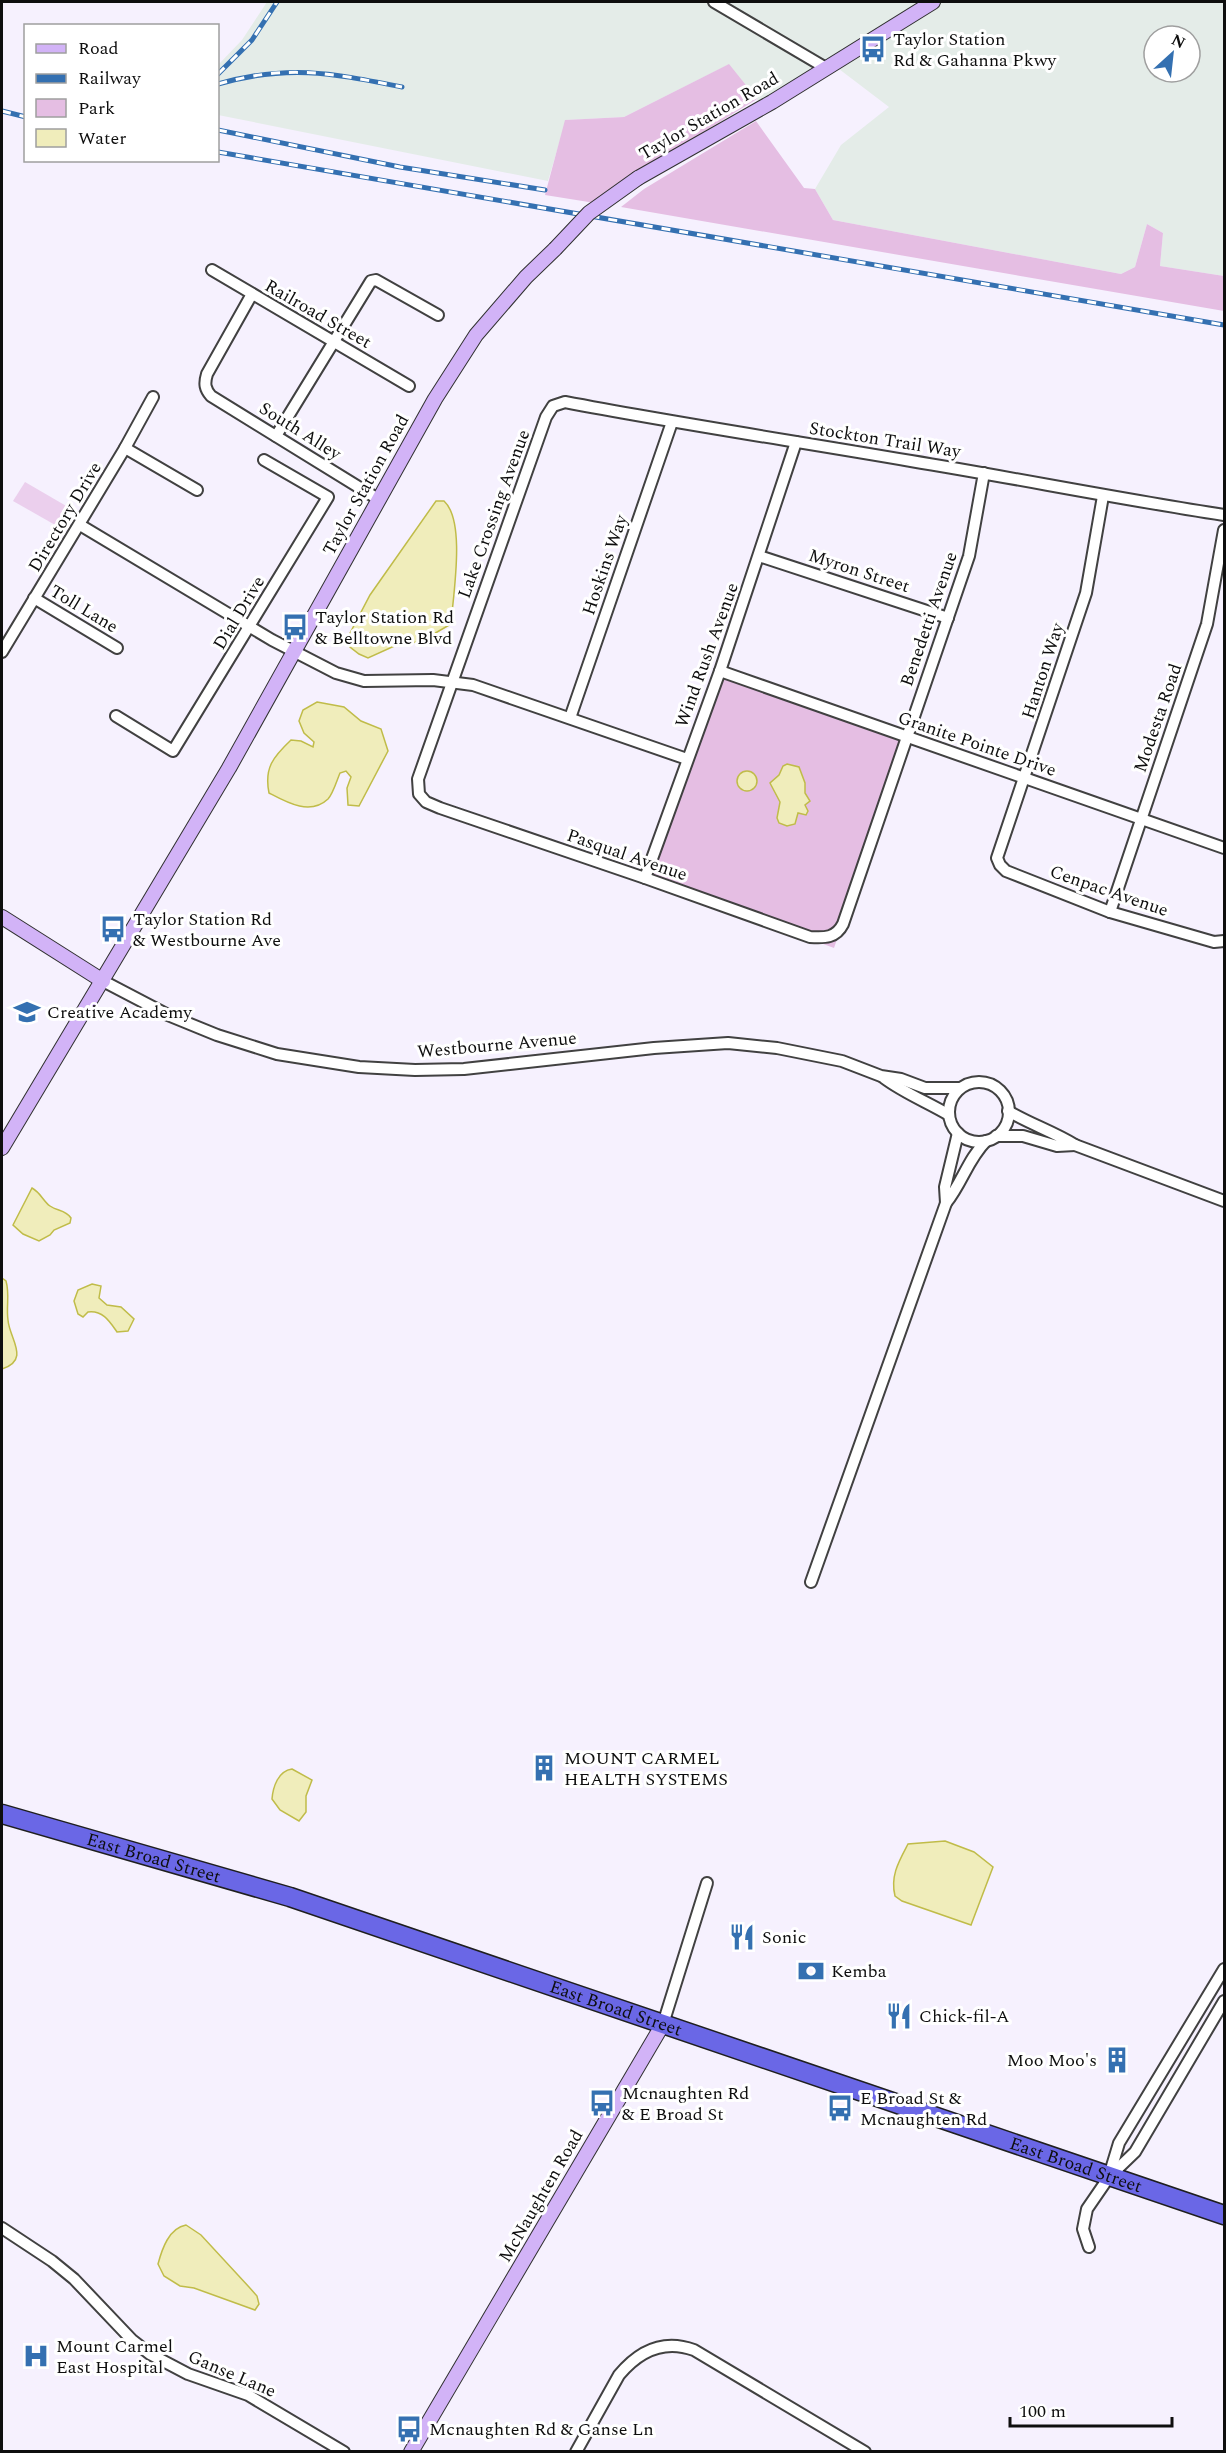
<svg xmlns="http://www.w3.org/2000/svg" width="1226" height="2453" viewBox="0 0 1226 2453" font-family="Spectral,serif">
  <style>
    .industrial { fill: #e4ece8; fill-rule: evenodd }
    .green { fill: #e5bee3 }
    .pitch { fill: #ebcfed }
    .water { fill: #f0edbb; stroke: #c0bc49; stroke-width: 1.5 }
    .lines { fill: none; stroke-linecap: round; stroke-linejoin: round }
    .street-casing { stroke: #414141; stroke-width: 14 }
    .secondary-casing { stroke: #303030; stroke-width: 16 }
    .highway-casing { stroke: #1f1f1f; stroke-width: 21 }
    .street { stroke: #fff; stroke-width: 10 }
    .secondary { stroke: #d2b3f7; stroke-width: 14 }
    .highway { stroke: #6a67e6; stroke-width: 18 }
    .rail-casing { stroke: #3470b1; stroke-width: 5 }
    .rail { stroke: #fff; stroke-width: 3; stroke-dasharray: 9; stroke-linecap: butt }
    .secondary-bridge-casing { stroke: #303030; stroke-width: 16; stroke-linecap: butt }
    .secondary-bridge { stroke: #d2b3f7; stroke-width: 14 }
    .labels { text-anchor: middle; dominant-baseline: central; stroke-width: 6; stroke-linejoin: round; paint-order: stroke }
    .poi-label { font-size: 18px; fill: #0e0e0e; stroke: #fff; text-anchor: start }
    .street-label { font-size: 18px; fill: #0e0e0e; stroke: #fff }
  </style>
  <rect width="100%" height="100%" fill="#f6f1fe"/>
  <path class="industrial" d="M267,2H1224V276L1160,266L1163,233L1147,224L1135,267L1121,274L833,220L815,189L841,145L889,107L839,69L767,111L728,65L624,117L566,120L548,181L218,115V65L242,40ZM1154,36H1190V72H1154Z"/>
  <g class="green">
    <polygon points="729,64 757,99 632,176 595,203 545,195 565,120 624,117"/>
    <polygon points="756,121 804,188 815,189 833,220 1121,274 1135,267 1147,224 1163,233 1160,266 1224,276 1224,311 621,207 644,189"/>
    <polygon points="720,671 906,737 834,948 645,878"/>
  </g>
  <polygon class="pitch" points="25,482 68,507 57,526 13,501"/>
  <g class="water">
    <path d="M436,501H444C466,521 453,595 451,624L420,642L401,643L368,658L359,654L350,647L348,637L370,595Z"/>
    <path d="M317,702L344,707L361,721L381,729L388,751L359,806L348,805L347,788L351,777L346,771L340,773C337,780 333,794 328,799C310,816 286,802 269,793C264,768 273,757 291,740L301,741L313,747L314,742L304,733L299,721L303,710Z"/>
    <polygon points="787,764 799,767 805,783 805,793 810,801 805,805 808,811 806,815 798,813 795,824 787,826 779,823 777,818 780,802 770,783 779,775 783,766"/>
    <circle cx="747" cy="781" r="10"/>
    <path d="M32,1188C41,1193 43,1201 50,1206C57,1211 66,1210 71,1218L70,1223L54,1230L50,1235L39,1241L23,1234L13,1225Z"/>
    <path d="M2,1278L6,1281C10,1295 6,1306 8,1320C9,1338 31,1360 2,1369Z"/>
    <path d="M92,1284L101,1286L99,1298L107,1305L121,1307L134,1319L128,1331L117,1332C110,1322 103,1310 88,1312L83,1317L78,1314L74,1301L78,1290Z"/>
    <path d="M292,1769L312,1780L306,1796V1812L299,1821L280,1810L272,1799C273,1787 278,1771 292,1769Z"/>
    <path d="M945,1841L974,1852L993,1867L971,1925L902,1901L895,1896C890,1876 899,1861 908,1844Z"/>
    <path d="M186,2225L201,2235L249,2287L257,2296L259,2304L255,2310L194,2288L180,2286L164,2276L158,2264C162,2249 169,2228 186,2225Z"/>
  </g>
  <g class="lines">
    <g class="street-casing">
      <g id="street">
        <polyline points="714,2 826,68"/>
        <polyline points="212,270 409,386"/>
        <path d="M252,294L207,374C204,384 205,389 211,396L378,499"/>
        <polyline points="276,436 371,281 376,280 438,315"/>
        <polyline points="125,448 197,490"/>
        <path d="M984,473L969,556L843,924C836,938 825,938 810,937L645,878L440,808L426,802L419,794L418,779L546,417L553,406L565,402C680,424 795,441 911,461C1015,478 1119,499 1224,515"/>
        <polyline points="1103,496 1086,593 997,858 1000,865 1006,871 1110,912 1214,942 1224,941"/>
        <polyline points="80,525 272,640 336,673 364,681 433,680 473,685 687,759"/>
        <polyline points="759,556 948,618"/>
        <polyline points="34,598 117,648"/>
        <polyline points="2,652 125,448 153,397"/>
        <polyline points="720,671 1224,848"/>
        <polyline points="116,716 173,751 328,497 264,460"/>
        <polyline points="570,718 672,422"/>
        <polyline points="645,878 720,671 796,442"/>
        <polyline points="1110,912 1207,624 1224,530"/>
        <polyline points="103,981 168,1015 217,1035 277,1054 359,1067 415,1070 464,1069 654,1048 728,1043 777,1048 842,1061 881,1076 901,1079 925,1088 960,1088"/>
        <path d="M884,1078C904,1093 927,1102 949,1115"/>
        <circle cx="979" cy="1112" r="30"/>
        <path d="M958,1133L945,1187L946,1203C962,1183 968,1159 986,1141"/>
        <path d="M996,1136H1023L1057,1146L1075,1145C1054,1132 1030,1124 1008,1111"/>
        <polyline points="1075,1145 1224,1201"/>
        <polyline points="811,1582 946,1203"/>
        <polyline points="663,2024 707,1883"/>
        <polyline points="1109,2176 1119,2143 1224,1969"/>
        <polyline points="2,2228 52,2261 74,2279 132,2340 150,2354 188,2374 248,2395 344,2452"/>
        <polyline points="1089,2247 1083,2229 1087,2209 1109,2177 1135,2152 1224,2001"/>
        <path d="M576,2452L619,2375C639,2351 664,2339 694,2350L865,2452"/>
      </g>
    </g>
    <g class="secondary-casing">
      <g id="secondary">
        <polyline points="638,178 772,102 933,2"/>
        <polyline points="2,917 103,981"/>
        <polyline points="2,1148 229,768 435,399 476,335 526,277 555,249"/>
        <polyline points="411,2452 663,2024"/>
      </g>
    </g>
    <g class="highway-casing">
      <g id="highway">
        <path id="s1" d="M2,1814L290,1897L1224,2215"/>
      </g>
    </g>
    <use href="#street" class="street"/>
    <use href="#secondary" class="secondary"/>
    <use href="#highway" class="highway"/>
    <g class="rail-casing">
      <g id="rail">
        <polyline points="218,74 252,40 277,2"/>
        <path d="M218,84C289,64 331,73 402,87"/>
        <polyline points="2,111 26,117"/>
        <polyline points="218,130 400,167 545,190"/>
        <polyline points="218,152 1224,325"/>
      </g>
    </g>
    <use href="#rail" class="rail"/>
    <g class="secondary-bridge-casing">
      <polyline id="secondary-bridge" points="555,249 589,213 638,178"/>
    </g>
    <use href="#secondary-bridge" class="secondary-bridge"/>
  </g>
  <defs>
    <g id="bus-bare" transform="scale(2.07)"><path d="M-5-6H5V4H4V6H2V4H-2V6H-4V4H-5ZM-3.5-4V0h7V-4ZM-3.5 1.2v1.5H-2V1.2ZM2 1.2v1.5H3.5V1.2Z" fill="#3470b1" stroke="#fff" stroke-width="2.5" paint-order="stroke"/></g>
    <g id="school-bare" transform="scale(2.07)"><path d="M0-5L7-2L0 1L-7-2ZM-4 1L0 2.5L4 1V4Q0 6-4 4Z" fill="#3470b1" stroke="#fff" stroke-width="2.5" paint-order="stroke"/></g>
    <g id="building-bare" transform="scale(2.07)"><path d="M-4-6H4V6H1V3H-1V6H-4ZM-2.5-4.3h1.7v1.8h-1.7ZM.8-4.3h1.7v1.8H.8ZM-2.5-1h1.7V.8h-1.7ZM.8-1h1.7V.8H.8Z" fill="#3470b1" stroke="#fff" stroke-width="2.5" paint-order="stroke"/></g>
    <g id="restaurant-bare" transform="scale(2.07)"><path d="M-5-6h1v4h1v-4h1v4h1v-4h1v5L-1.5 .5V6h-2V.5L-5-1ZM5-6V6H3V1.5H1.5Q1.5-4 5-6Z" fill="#3470b1" stroke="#fff" stroke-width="2.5" paint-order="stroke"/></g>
    <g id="bank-bare" transform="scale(2.07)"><path d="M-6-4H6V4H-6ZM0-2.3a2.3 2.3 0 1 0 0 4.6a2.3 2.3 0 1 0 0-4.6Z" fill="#3470b1" stroke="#fff" stroke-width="2.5" paint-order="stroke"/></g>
    <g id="hospital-bare" transform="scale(2.07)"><path d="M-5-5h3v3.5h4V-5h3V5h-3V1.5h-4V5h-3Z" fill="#3470b1" stroke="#fff" stroke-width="2.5" paint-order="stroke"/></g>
  </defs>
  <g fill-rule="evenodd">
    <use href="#bus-bare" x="873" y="49"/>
    <use href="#bus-bare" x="295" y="627"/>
    <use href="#bus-bare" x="113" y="929"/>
    <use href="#school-bare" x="27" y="1012"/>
    <use href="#building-bare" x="544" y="1768"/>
    <use href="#restaurant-bare" x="742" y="1937"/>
    <use href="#bank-bare" x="811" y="1971"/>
    <use href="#restaurant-bare" x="899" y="2016"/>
    <use href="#building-bare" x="1117" y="2060"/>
    <use href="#bus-bare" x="602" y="2103"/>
    <use href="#bus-bare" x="840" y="2108"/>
    <use href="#hospital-bare" x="36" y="2356"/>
    <use href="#bus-bare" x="409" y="2429"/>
  </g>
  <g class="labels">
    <g class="poi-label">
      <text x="893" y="39">Taylor Station<tspan x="893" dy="21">Rd &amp; Gahanna Pkwy</tspan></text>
      <text x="315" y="617">Taylor Station Rd<tspan x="315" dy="21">&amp; Belltowne Blvd</tspan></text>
      <text x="133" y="919">Taylor Station Rd<tspan x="133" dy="21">&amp; Westbourne Ave</tspan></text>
      <text x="47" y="1012">Creative Academy</text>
      <text x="564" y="1758">MOUNT CARMEL<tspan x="564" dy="21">HEALTH SYSTEMS</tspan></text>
      <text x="762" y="1937">Sonic</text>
      <text x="831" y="1971">Kemba</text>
      <text x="919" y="2016">Chick-fil-A</text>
      <text x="1097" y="2060" text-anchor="end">Moo Moo's</text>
      <text x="622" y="2093">Mcnaughten Rd<tspan x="622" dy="21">&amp; E Broad St</tspan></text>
      <text x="860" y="2098">E Broad St &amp;<tspan x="860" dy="21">Mcnaughten Rd</tspan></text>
      <text x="56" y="2346">Mount Carmel<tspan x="56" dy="21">East Hospital</tspan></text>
      <text x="429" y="2429">Mcnaughten Rd &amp; Ganse Ln</text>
    </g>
    <g class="street-label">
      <text transform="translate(709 116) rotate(-30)">Taylor Station Road</text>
      <text transform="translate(318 314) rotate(30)">Railroad Street</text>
      <text transform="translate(300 431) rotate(32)">South Alley</text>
      <text transform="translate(885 440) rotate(9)">Stockton Trail Way</text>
      <text transform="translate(366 485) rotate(-61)">Taylor Station Road</text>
      <text transform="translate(494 514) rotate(-70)">Lake Crossing Avenue</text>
      <text transform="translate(65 517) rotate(-59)">Directory Drive</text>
      <text transform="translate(605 565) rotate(-71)">Hoskins Way</text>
      <text transform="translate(859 571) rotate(18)">Myron Street</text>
      <text transform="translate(84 609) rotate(31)">Toll Lane</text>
      <text transform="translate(239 613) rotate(-59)">Dial Drive</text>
      <text transform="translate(929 619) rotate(-71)">Benedetti Avenue</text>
      <text transform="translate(707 655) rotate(-70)">Wind Rush Avenue</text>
      <text transform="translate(1043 671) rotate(-72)">Hanton Way</text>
      <text transform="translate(1158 718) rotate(-71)">Modesta Road</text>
      <text transform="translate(977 744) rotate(19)">Granite Pointe Drive</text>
      <text transform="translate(627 855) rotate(19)">Pasqual Avenue</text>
      <text transform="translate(1109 891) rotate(19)">Cenpac Avenue</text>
      <text transform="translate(497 1045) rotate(-5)">Westbourne Avenue</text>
      <text stroke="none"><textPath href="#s1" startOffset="158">East Broad Street</textPath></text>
      <text stroke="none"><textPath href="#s1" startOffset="644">East Broad Street</textPath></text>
      <text stroke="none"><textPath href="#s1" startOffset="1130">East Broad Street</textPath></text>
      <text transform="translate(541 2196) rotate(-60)">McNaughten Road</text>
      <text transform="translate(232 2374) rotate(23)">Ganse Lane</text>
    </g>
  </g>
  <rect width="1226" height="2453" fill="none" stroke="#0e0e0e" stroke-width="6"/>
  <rect x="24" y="24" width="195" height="138" fill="#ffffff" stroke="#9f9f9f" stroke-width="1.5"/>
  <rect x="36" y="44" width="30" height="9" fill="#d2b3f7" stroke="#9f9f9f" stroke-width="1.5"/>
  <text x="78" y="54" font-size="18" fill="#0e0e0e">Road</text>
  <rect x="36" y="74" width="30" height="9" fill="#3470b1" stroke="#9f9f9f" stroke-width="1.5"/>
  <text x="78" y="84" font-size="18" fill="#0e0e0e">Railway</text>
  <rect x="36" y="99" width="30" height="18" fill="#e5bee3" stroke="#9f9f9f" stroke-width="1.5"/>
  <text x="78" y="114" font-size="18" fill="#0e0e0e">Park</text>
  <rect x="36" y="129" width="30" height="18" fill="#f0edbb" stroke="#9f9f9f" stroke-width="1.5"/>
  <text x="78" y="144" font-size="18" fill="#0e0e0e">Water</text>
  <g transform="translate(1172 54) rotate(27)"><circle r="28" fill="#ffffff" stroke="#9f9f9f" stroke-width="1.5"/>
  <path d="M0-4.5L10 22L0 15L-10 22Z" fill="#3470b1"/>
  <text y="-9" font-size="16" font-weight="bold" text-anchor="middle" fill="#0e0e0e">N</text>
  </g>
  <path d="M1010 2417v9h162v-9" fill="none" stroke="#0e0e0e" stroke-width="3"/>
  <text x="1019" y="2417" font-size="18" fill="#0e0e0e" stroke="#ffffff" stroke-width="4.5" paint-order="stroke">100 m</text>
</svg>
